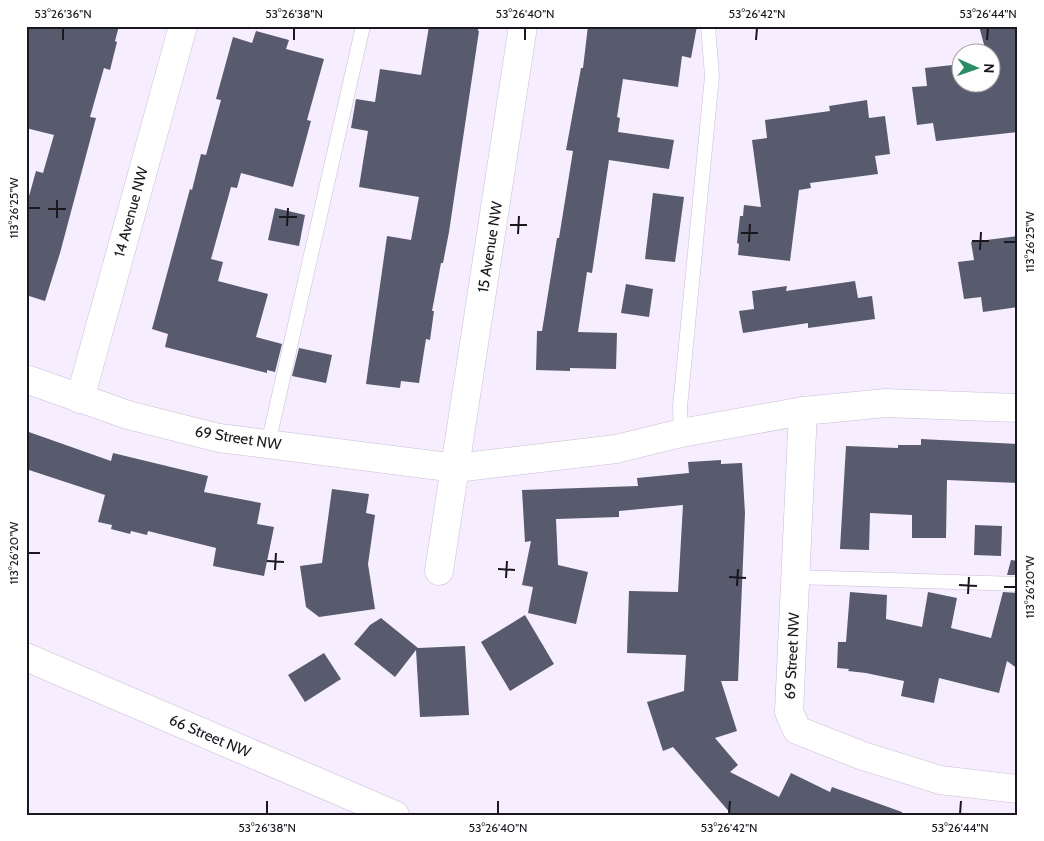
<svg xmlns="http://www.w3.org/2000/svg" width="1044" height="841" viewBox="0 0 1044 841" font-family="Cabin,sans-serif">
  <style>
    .building { fill: #585a6e }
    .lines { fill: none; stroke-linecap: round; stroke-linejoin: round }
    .lane-casing { stroke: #cabed4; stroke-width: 15 }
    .street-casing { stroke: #cabed4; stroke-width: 29 }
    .secondary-casing { stroke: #cabed4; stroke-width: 29 }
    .lane { stroke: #fff; stroke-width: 14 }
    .street { stroke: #fff; stroke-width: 28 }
    .secondary { stroke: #fff; stroke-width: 28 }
    .ticks { fill: none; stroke: #1b171e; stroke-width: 2 }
    .labels { text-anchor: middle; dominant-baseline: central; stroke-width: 5; stroke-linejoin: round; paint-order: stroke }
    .street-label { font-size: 15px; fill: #1b171e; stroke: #fefefe }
    .neatline { fill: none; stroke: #1b171e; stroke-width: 2 }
    .ticks-label { font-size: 12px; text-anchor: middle; fill: #1b171e }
  </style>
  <rect width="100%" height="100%" fill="#f6edff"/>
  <g class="building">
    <polygon points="26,26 119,26 115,41 117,42 110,70 104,68 90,117 96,118 60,253 45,301 26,295 26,207 36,171 43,173 54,135 26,128"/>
    <polygon points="429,26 478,26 478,31 479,31 449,232 443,263 441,263 432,311 434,311 430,340 426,339 419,383 401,381 400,388 366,384 387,236 411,240 419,197 359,187 368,131 351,128 356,99 375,102 380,69 421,75"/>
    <polygon points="588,26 697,26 691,58 682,56 678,87 623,79 617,117 620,118 618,132 674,140 669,169 609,160 592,273 587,272 578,332 617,333 616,369 570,368 570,371 536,370 537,331 542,331 557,238 559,238 573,151 566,150 581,68 583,68"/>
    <polygon points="979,26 1018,26 1018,132 936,141 933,123 917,125 912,87 927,86 925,68 962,64 962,82 992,82 992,52 986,52"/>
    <polygon points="256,31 289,40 286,49 324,59 307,120 311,121 293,187 241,173 237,188 231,187 211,259 223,262 218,281 268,294 256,337 282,344 275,372 267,370 267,373 165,347 168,334 152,329 190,189 192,190 201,154 206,155 221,100 216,99 233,37 252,43"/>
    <polygon points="867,100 869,118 885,116 890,154 875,156 878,174 810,183 811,188 799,190 790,261 738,255 739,244 737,243 740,216 743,216 744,205 761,207 752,140 767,138 765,120 830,111 829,106"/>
    <polygon points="653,193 684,197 675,262 645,259"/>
    <polygon points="275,208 305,215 299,246 268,240"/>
    <polygon points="1018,236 1018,307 983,312 981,297 964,299 958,262 974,260 971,242"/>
    <polygon points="855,281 858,298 872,296 875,319 808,328 808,323 743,333 739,311 754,309 752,291 787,286 786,291"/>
    <polygon points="626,284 653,289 649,317 621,313"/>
    <polygon points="299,348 332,355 326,383 292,376"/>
    <polygon points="26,431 111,461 113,453 208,476 204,492 261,503 257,524 274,527 264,576 213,566 216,548 148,531 147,535 131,531 130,534 111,529 112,525 98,522 105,495 26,469"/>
    <polygon points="921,439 1018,444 1018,483 947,480 946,538 912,538 912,515 870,513 869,550 840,549 846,446 898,448 898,445 921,445"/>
    <polygon points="721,460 721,464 742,463 745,513 738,681 721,681 737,731 715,738 738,765 730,772 779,797 791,773 830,792 832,787 902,812 902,815 732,815 673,747 663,751 647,702 684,691 686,655 627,653 629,591 678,592 683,505 619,511 619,517 556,519 558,565 588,572 576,624 528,613 533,587 522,585 531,541 525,542 522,490 638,486 637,478 689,473 688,462"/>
    <polygon points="332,489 369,494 366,513 375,515 368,564 375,609 319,617 306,607 300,566 322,563"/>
    <polygon points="975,525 1002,526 1001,556 974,555"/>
    <polygon points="1011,560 1018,561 1018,575 1007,575"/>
    <polygon points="850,592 887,595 886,619 922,627 928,592 957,598 951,628 991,638 1003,592 1018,593 1018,669 1007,661 999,693 939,678 934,703 901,696 904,681 866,673 848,671 849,669 837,668 838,642 846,642"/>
    <polygon points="525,615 554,664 510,691 481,642"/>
    <polygon points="381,618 418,648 465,646 469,715 420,717 416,650 395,677 354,644 370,625"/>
    <polygon points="324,653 341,679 305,702 288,675"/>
  </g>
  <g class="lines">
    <g class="lane-casing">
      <g id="lane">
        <polyline points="681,433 680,407 712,76 708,26"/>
        <polyline points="268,444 363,26"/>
        <polyline points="795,577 1018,584"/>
      </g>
    </g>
    <g class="street-casing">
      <g id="street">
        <polyline points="26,379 128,415 219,438 456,468 616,449 681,433 803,411 886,403 1018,408"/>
        <polyline points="80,399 183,26"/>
        <polyline points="803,411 789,712 797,730 863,756 940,780 1018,789"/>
        <polyline points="439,571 523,26"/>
      </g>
    </g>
    <g class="secondary-casing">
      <polyline id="secondary" points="26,657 395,815"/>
    </g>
    <use href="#lane" class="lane"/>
    <use href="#street" class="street"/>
    <use href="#secondary" class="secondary"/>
  </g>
  <path class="ticks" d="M63,40V28M294,40V28M525,40V28M756,40L757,28M987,40L988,28M28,208H40M48,209H66M279,217H297M57,218V200M510,225H527M287,226L288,208M741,233H758M518,234L519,216M972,241H989M749,242L750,224M1004,242H1016M980,250L981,232M28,553H40M267,561L284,562M498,569L515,570M275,570L276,553M729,577L746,578M506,578L507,561M959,585L977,586M737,586L738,569M1004,587H1016M968,594L969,577M267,814V801M498,814V801M729,814L730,801M960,814L961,801"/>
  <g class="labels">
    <g class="street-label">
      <text transform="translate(131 212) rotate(-75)">14 Avenue NW</text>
      <text transform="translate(490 247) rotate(-81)">15 Avenue NW</text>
      <text transform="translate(238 438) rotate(9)">69 Street NW</text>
      <text transform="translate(792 656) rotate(-87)">69 Street NW</text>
      <text transform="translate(210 736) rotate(23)">66 Street NW</text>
    </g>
  </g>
  <rect width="1044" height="841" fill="none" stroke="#fefefe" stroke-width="55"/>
  <g transform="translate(976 68) rotate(92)"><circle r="24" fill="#fefefe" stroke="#a3a2a4"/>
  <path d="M0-4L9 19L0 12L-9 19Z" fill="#2a8d67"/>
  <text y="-8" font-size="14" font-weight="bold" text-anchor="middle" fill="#1b171e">N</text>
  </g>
  <rect x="28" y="28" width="988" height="786" class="neatline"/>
  <g class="ticks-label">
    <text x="63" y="18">53°26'36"N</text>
    <text x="294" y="18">53°26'38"N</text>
    <text x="525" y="18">53°26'40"N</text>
    <text x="757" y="18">53°26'42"N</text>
    <text x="988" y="18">53°26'44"N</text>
    <text transform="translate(14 208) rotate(-90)" y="4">113°26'25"W</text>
    <text transform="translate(1030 242) rotate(-90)" y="4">113°26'25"W</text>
    <text transform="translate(14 553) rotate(-90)" y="4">113°26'20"W</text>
    <text transform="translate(1030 587) rotate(-90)" y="4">113°26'20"W</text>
    <text x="267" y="832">53°26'38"N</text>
    <text x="498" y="832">53°26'40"N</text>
    <text x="729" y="832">53°26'42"N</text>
    <text x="960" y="832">53°26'44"N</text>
  </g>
</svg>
